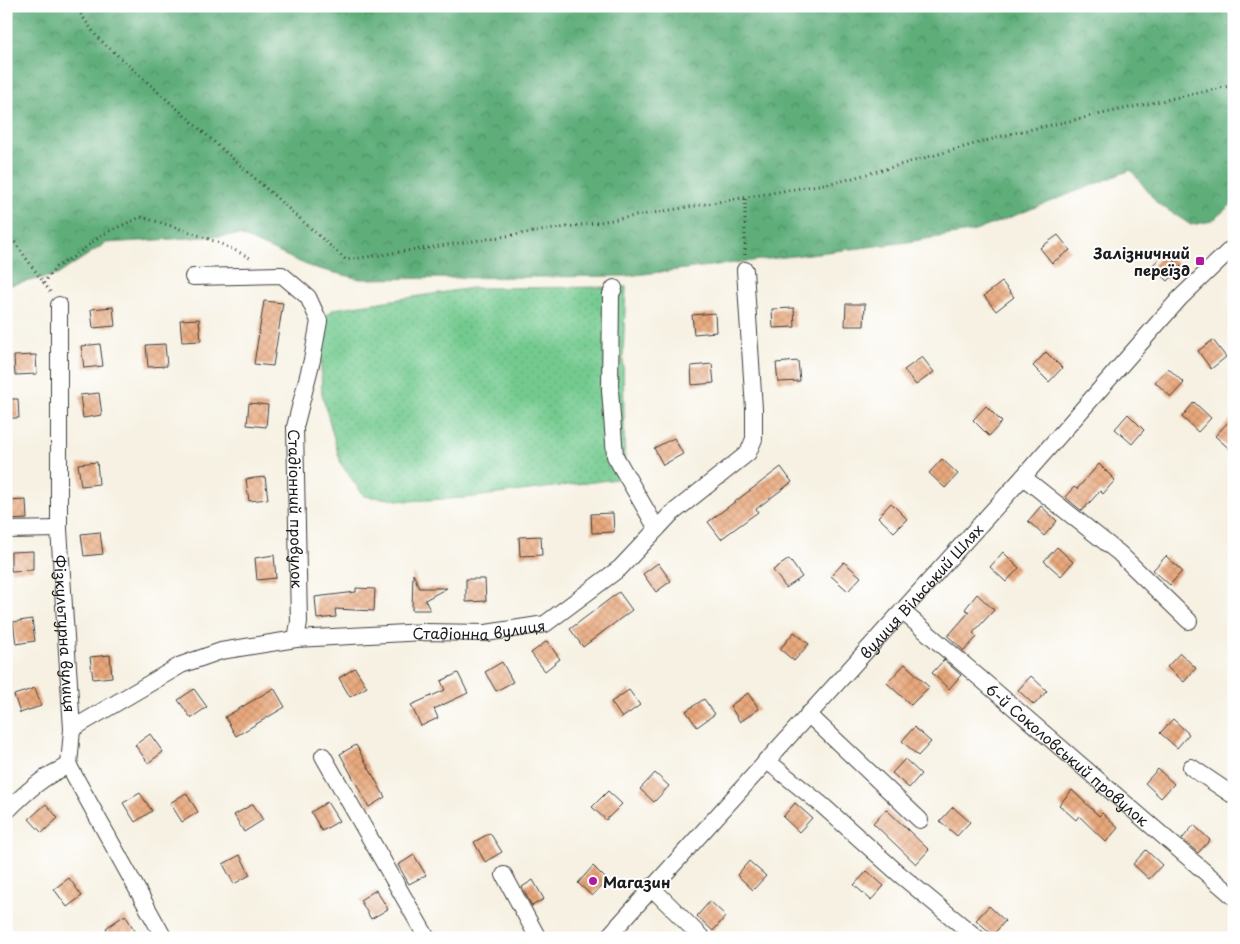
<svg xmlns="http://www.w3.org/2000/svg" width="1240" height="944" viewBox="0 0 1240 944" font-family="'Playpen Sans',sans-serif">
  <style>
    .grass { fill: url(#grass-dots); stroke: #487356 }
    .forest { fill: url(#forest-crowns); stroke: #3d654b }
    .building { fill: url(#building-cross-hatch) }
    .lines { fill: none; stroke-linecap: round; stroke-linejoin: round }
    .minor-casing { stroke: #3d3c3a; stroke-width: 18 }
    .path { stroke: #3d3c3a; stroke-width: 3; stroke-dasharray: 1 4; stroke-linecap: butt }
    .minor { stroke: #fff; stroke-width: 16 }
    .poi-dot { fill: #b5179e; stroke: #fff; stroke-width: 2 }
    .labels { text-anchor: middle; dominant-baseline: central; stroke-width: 4; stroke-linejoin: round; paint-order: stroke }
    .poi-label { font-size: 15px; font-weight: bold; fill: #1c1c1c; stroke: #fff; text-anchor: end }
    .street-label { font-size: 15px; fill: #1c1c1c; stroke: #fff }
  </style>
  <defs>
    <pattern id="grass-dots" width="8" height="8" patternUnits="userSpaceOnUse" patternTransform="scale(1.25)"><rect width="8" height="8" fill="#73ca8f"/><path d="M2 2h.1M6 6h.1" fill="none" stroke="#63ad7b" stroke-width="1.8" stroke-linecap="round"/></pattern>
    <pattern id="forest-crowns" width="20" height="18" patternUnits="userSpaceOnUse" patternTransform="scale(1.25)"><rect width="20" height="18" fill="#5eae7a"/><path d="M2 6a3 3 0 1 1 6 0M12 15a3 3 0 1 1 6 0" fill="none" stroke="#4d8d63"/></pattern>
    <pattern id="building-cross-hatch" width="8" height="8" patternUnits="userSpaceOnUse" patternTransform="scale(1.25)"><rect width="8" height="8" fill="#e9a87c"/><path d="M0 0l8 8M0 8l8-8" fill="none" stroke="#c7906b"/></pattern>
  </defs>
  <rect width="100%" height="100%" fill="#fff"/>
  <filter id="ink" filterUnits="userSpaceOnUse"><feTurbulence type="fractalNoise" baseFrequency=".02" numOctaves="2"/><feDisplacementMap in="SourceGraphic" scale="10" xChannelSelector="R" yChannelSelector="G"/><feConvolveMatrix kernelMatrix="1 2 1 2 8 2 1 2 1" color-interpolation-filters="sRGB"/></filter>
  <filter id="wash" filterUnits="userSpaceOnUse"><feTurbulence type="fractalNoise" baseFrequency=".0096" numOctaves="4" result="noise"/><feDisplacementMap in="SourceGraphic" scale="20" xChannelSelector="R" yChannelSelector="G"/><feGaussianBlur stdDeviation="1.12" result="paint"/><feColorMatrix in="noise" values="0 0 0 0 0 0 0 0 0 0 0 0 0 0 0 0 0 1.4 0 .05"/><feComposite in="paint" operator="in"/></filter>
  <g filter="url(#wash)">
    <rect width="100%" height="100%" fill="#f6f1e2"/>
    <polygon class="grass" points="626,287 623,356 625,478 465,498 408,501 364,496 341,464 322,394 319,321 334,309 472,288"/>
    <polygon class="forest" points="6,6 1234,6 1234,202 1212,221 1191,225 1157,203 1131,170 975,231 901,243 627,276 360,279 311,267 239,235 106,243 57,275 6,286"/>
    <g id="blocks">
      <g class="building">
        <polygon points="1058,235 1070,250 1052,263 1040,248"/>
        <polygon points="1165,252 1181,267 1168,281 1152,266"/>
        <polygon points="1002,282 1014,297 996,311 984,296"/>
        <polygon points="264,301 283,303 273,366 254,364"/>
        <polygon points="846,304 865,304 864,326 845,326"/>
        <polygon points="113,307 115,326 93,328 91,309"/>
        <polygon points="794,308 795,327 773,328 772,309"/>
        <polygon points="715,313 716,332 694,334 692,315"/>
        <polygon points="199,319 201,341 182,342 180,320"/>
        <polygon points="1213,340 1226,357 1211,369 1198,351"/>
        <polygon points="100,344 103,366 84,368 81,346"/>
        <polygon points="165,344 167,366 148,367 146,345"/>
        <polygon points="1046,352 1062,368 1049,382 1033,366"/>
        <polygon points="36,355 37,374 15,375 14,356"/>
        <polygon points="922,357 934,372 916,385 904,370"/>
        <polygon points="798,361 800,381 778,382 776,363"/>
        <polygon points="712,364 714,383 692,385 691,366"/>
        <polygon points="1168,368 1184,383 1171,397 1155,382"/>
        <polygon points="99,393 102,415 83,418 80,395"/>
        <polygon points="6,399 18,399 19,418 6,418"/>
        <polygon points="1194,402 1211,418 1198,432 1182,417"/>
        <polygon points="249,403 268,405 266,427 247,425"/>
        <polygon points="986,406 1002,422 989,436 973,420"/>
        <polygon points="1128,414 1144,430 1132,444 1115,429"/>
        <polygon points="1234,416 1234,453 1215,436"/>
        <polygon points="674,438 683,454 663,465 654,448"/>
        <polygon points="942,459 958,474 945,488 929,473"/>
        <polygon points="97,462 99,484 81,486 78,464"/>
        <polygon points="1099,464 1115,480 1103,494 1100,491 1082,511 1065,497 1074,487 1077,489"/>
        <polygon points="781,467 792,482 756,509 758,512 721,539 708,522"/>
        <polygon points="265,477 268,499 249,501 246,479"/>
        <polygon points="26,500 27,519 6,520 6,501"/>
        <polygon points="891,503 907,519 894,532 878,517"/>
        <polygon points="1041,506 1057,521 1044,536 1028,521"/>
        <polygon points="613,513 614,532 592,533 591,514"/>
        <polygon points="100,532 103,554 84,556 81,534"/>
        <polygon points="541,536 542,555 520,556 519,537"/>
        <polygon points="1057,547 1073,562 1061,576 1044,561"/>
        <polygon points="33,551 33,570 11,571 11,552"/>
        <polygon points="1003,552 1019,568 1006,582 990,567"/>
        <polygon points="274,555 276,578 257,580 255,558"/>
        <polygon points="1166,556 1182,571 1170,585 1153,570"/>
        <polygon points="789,559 802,577 786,588 773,570"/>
        <polygon points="844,562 861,577 848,591 831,576"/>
        <polygon points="658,563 671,581 656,592 643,574"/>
        <polygon points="413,573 419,588 447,588 425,600 430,610 412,610"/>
        <polygon points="466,579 485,579 486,601 466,602"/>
        <polygon points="356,588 375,589 374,611 335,609 336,617 317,619 315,597 356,592"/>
        <polygon points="619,592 632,610 583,647 570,629"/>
        <polygon points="977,594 994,610 973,633 977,637 964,651 948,636 969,612 965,609"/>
        <polygon points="32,619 35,641 16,644 13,622"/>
        <polygon points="794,632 809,644 794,661 780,649"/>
        <polygon points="547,641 560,659 545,671 531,653"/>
        <polygon points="1180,653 1196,668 1184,682 1167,667"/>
        <polygon points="110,655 112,677 93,679 90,657"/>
        <polygon points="944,660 961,675 949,689 932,673"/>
        <polygon points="502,662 513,682 496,691 485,672"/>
        <polygon points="905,664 929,687 911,705 887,683"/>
        <polygon points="355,668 367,687 350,697 339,678"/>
        <polygon points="458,673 468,693 434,709 438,718 421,726 411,705 445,690 441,681"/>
        <polygon points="1031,676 1047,691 1034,705 1018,690"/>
        <polygon points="35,688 41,706 20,713 14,695"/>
        <polygon points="274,688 285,707 236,736 225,717"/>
        <polygon points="194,689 207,707 191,718 178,700"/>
        <polygon points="629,690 640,705 622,718 611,702"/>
        <polygon points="748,693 759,709 740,722 730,706"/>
        <polygon points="704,699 715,714 697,727 686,711"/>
        <polygon points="1173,719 1189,734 1177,748 1160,733"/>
        <polygon points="914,727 931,742 918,756 902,741"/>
        <polygon points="150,734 163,752 148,763 135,745"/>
        <polygon points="356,745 385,797 369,807 340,754"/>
        <polygon points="905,759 921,774 909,788 892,773"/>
        <polygon points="1158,769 1174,784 1161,798 1145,783"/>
        <polygon points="655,773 669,786 654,802 640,789"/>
        <polygon points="1072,790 1099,816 1102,813 1118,828 1106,842 1079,816 1076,820 1059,805"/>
        <polygon points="608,791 622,804 606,820 592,807"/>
        <polygon points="140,793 152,811 135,822 123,803"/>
        <polygon points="186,793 198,812 182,822 170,803"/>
        <polygon points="327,802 339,821 322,831 311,812"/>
        <polygon points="795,803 812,818 799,832 783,817"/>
        <polygon points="46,804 58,818 42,833 29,819"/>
        <polygon points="253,804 263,820 244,832 234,815"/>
        <polygon points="953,807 970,822 957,836 940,821"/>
        <polygon points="886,809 929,850 916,864 873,823"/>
        <polygon points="1194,825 1210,840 1198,853 1182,839"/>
        <polygon points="490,833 502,852 485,862 474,842"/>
        <polygon points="1146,850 1162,865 1149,879 1133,864"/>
        <polygon points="240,855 250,875 234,884 223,864"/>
        <polygon points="414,855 426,875 409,884 398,865"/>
        <polygon points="749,861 766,876 753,890 737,875"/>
        <polygon points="593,866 607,880 592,896 578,883"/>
        <polygon points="867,871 884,886 871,900 854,885"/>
        <polygon points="69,878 82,896 67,907 54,889"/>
        <polygon points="533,880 544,899 532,906 522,887"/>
        <polygon points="376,890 388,909 371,919 360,900"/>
        <polygon points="710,901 726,916 713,931 697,916"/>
        <polygon points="989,906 1005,921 993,935 976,920"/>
        <polygon points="125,915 135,931 126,938 113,938 106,928"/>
      </g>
    </g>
  </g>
  <g filter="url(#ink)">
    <use href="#blocks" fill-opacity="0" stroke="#3d3c3a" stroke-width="1"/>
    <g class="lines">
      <g class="minor-casing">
        <g id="minor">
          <path id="s1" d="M193,277L282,275L308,297L319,321L312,360L295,427L299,622L296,639"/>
          <polyline points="614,288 611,294 610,390 615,456 657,529"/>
          <path id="s2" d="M59,305V529L72,729L69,766L164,938"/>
          <polyline points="1023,477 1119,553 1189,621"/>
          <polyline points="6,530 59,529"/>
          <path id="s3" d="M902,611L1234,897"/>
          <polyline points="808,714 920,820"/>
          <path id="s4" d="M72,729L181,665L221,651L296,639L424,632L486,633L545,624L620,568L670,515L748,453L754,439V409L745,270"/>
          <polyline points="323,756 427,938"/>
          <polyline points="766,760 822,805 898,873 977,938"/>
          <polyline points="1191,767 1234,796"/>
          <path d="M6,812C24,794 45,774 69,766"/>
          <polyline points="504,875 538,938"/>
          <polyline points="651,887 702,938"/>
          <path id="s5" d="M607,938L1023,477L1180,298L1234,246"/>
        </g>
      </g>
      <g class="path">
        <polyline points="75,6 97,37 346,260 594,223 842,181 1014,133 1234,85"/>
        <polyline points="6,230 51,293"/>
        <polyline points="745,255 745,197"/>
        <path d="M43,283L56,267L75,256L103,234L141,217C180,228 217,240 252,259"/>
      </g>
      <use href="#minor" class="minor"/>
    </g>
  </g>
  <g class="poi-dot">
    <rect x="1195" y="256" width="10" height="10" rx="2.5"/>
    <circle cx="593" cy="881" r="5"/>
  </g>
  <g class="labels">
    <g class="poi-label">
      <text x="1190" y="252">Залізничний<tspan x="1190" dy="17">переїзд</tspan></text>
      <text x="603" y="881" text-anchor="start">Магазин</text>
    </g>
    <g class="street-label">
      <text stroke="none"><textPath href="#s1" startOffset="340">Стадіонний провулок</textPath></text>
      <text stroke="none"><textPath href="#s5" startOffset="468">вулиця Вільський Шлях</textPath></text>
      <text stroke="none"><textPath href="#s4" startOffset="428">Стадіонна вулиця</textPath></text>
      <text stroke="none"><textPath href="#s2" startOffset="329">Фізкультурна вулиця</textPath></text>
      <text stroke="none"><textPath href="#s3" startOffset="219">6-й Соколовський провулок</textPath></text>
    </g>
  </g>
  <rect width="1240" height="944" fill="none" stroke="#fff" stroke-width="25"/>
</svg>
